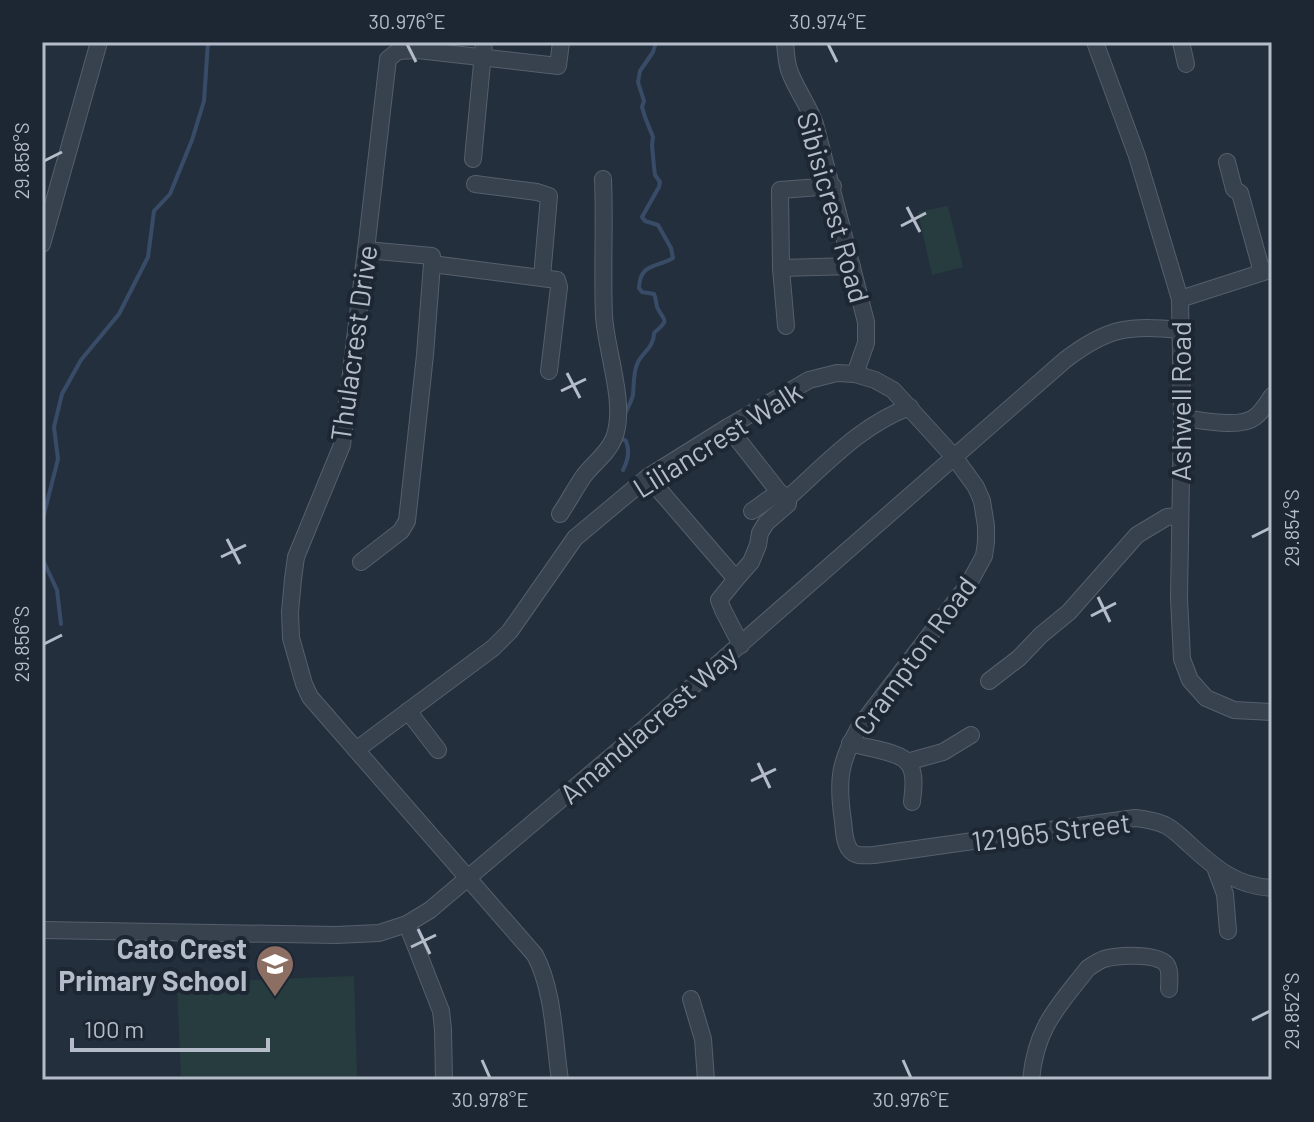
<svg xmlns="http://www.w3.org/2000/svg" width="1314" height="1122" viewBox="0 0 1314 1122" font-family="Barlow,sans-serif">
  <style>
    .green { fill: #263c3f }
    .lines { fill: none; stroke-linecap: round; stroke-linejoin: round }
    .stream { stroke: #394c67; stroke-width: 4 }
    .minor-casing { stroke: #565f6c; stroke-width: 18 }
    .minor { stroke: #38414e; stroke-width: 16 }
    .ticks { fill: none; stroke: #b4bcc9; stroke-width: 3 }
    .labels { text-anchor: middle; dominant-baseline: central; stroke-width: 8; stroke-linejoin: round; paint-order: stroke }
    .street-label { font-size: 28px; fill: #b4bcc9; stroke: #1d2633 }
    .poi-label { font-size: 28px; font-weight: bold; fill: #b4bcc9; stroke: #1d2633; text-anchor: end }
    .neatline { fill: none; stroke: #b4bcc9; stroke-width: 3 }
    .ticks-label { font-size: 20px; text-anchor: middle; fill: #b4bcc9 }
  </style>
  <rect width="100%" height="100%" fill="#242f3e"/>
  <g class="green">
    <polygon points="948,206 963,267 932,275 918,212"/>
    <polygon points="354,976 357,1078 305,1080 181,1080 177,983"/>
  </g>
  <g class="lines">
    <g class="stream">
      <path d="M625,414C628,408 631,402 633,395C634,384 633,372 638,362C644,351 654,347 654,333C671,318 664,322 657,307C656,302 656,298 654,294L642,292L639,288C640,263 656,268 673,258L671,248L658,225L645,221L642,217L659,187L660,182L655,175L654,167L652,145L653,137L645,117L642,107L644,101L638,82L640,71L653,52L656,42"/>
      <path d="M621,438L626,441C630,452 628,460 623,470"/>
      <polyline points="42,522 58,459 54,427 62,394 81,360 119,314 148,257 154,211 170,194 192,140 204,101 208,42"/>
      <polyline points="42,558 57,590 61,624"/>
    </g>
    <g class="minor-casing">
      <g id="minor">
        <path d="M785,42C786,53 786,65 791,75C798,92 809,106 815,124L866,322V343L855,374"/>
        <polyline points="1095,42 1137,156 1180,299 1182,418 1179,598 1182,659 1190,680 1206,698 1234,710 1272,712"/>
        <polyline points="1181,42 1186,64"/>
        <polyline points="473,159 484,42"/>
        <polyline points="1227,162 1234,189 1240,193 1262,272"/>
        <polyline points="475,184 537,192 549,196 542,277"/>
        <polyline points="42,244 99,42"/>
        <polyline points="366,250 432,256"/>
        <polyline points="781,268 852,266"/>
        <polyline points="1180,299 1270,270"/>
        <polyline points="786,326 781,268 780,190 833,186"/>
        <path d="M1182,418C1201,420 1240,429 1255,417C1262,412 1267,403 1272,396"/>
        <path d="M728,427L779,492L788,498C826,464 862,424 910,407"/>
        <polyline points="648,477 736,579 719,600 723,610 741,645"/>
        <polyline points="752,511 779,492"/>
        <path d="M560,514C568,502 575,489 583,477C592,464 608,454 614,438C627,405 606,351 604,316C602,270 605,225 603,179"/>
        <polyline points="361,562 401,531 407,521 425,355 432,264 557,280 559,287 549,371"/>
        <polyline points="736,579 751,562 758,545 760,533 766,523 788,504 788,498"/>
        <polyline points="989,681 1019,658 1041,635 1069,612 1137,535 1167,517 1180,516"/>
        <polyline points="408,711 438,750"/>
        <path d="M850,743C865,748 901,751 909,764C916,775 913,791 912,802"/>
        <path d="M356,750L493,648L510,631L575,538L648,477L728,427L809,380L837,373L855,374L875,380L893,390L955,458L976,487L982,501L986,526V542L984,556L968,585L860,726C839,762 837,781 843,821C844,830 844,844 851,851C856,857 867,855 874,855L1135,818C1145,819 1156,821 1165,825C1175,830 1182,838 1190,845C1215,868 1236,886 1272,888"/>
        <polyline points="907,762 943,752 971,735"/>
        <polyline points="1216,870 1225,894 1228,931"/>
        <polyline points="407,924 441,1011 443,1029 444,1080"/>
        <path d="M42,930L336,935L379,933L407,924L430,910L639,733L1065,360C1108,327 1128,325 1182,330"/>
        <polyline points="691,999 703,1039 706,1080"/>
        <path d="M560,1080C554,1040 554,991 535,955L310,697L304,684L291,638L290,612L293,579L296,557L342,445L366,250L388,59L398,51L418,50L558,66L561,42"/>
        <path d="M1031,1080C1036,1027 1057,1008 1088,968C1093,965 1098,961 1104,959C1118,955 1156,953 1166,964C1171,970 1169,982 1169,989"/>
      </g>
    </g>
    <use href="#minor" class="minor"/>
  </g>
  <path class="ticks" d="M407,44L416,62M828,44L837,62M44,161L62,152M907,207L920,232M901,226L926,213M567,373L580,398M561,391L586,379M1252,537L1270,528M227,539L240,564M221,557L246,545M1098,597L1110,622M1091,616L1116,603M44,644L62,635M758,763L770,788M751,781L776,769M418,929L430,954M411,947L436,935M1252,1020L1270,1011M482,1060L490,1078M903,1060L911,1078"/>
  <defs>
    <g id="school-pin" transform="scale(2)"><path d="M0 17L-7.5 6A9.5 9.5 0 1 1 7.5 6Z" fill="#8d6e63" stroke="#1d2633"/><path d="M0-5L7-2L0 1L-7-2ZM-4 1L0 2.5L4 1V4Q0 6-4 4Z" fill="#fff"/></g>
  </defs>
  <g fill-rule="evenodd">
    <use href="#school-pin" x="275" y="964"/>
  </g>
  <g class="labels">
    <g class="street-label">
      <text transform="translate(834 207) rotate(74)">Sibisicrest Road</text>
      <text transform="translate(353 343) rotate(-82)">Thulacrest Drive</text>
      <text transform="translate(1180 401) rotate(-90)">Ashwell Road</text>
      <text transform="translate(717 439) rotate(-32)">Liliancrest Walk</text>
      <text transform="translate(914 655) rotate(-54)">Crampton Road</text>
      <text transform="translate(648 724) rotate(-41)">Amandlacrest Way</text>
      <text transform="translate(1051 831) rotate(-7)">121965 Street</text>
    </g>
    <g class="poi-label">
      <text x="247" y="948">Cato Crest<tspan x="247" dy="32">Primary School</tspan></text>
    </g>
  </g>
  <rect width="1314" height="1122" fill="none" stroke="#1d2633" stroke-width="88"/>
  <path d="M72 1038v12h196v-12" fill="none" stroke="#b4bcc9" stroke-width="4"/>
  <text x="84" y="1038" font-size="24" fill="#b4bcc9" stroke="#1d2633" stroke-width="6" paint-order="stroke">100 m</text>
  <rect x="44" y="44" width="1226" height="1034" class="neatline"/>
  <g class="ticks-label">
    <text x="407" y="29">30.976°E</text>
    <text x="828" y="29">30.974°E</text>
    <text transform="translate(22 161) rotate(-90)" y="7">29.858°S</text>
    <text transform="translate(1292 528) rotate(-90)" y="7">29.854°S</text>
    <text transform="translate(22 644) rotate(-90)" y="7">29.856°S</text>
    <text transform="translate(1292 1011) rotate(-90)" y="7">29.852°S</text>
    <text x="490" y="1107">30.978°E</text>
    <text x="911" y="1107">30.976°E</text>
  </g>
</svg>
